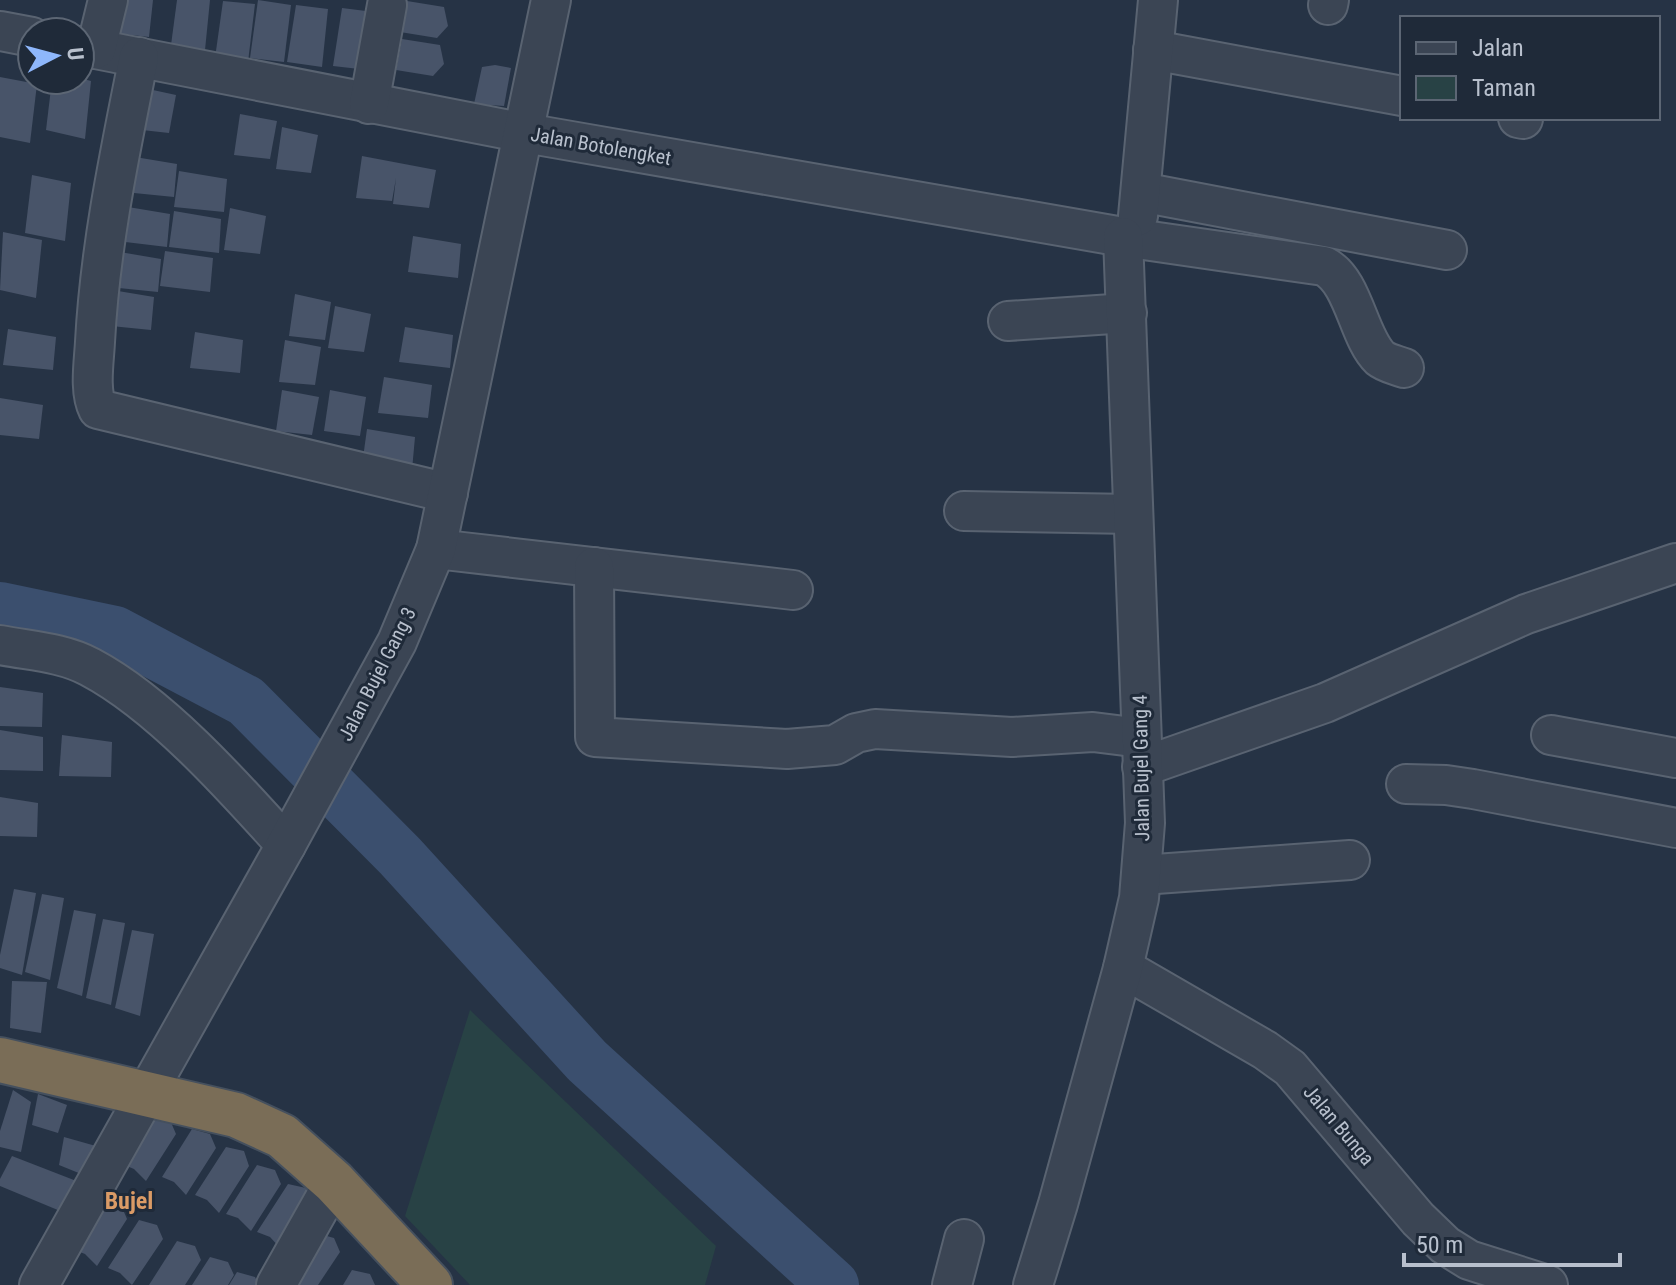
<svg xmlns="http://www.w3.org/2000/svg" width="1676" height="1285" viewBox="0 0 1676 1285" font-family="'Roboto Condensed',sans-serif">
  <style>
    .green { fill: #284245 }
    .lines { fill: none; stroke-linecap: round; stroke-linejoin: round }
    .river { stroke: #3b4f6e; stroke-width: 52 }
    .building { fill: #485469 }
    .minor-casing { stroke: #596371; stroke-width: 42 }
    .highway-casing { stroke: #45505e; stroke-width: 48 }
    .minor { stroke: #3b4554; stroke-width: 38 }
    .highway { stroke: #7a6d57; stroke-width: 44 }
    .labels { text-anchor: middle; dominant-baseline: central; stroke-width: 6; stroke-linejoin: round; paint-order: stroke }
    .street-label { font-size: 20px; fill: #b8c0cd; stroke: #1f2a39 }
    .quarter-label { font-size: 24px; font-weight: bold; fill: #db9b66; stroke: #1f2a39 }
  </style>
  <rect width="100%" height="100%" fill="#263345"/>
  <polygon class="green" points="470,1010 716,1246 705,1285 470,1285 405,1216"/>
  <g class="lines">
    <polyline class="river" points="0,608 115,632 246,701 400,856 587,1061 833,1285"/>
  </g>
  <g class="building">
    <polygon points="119,0 153,0 149,37 114,33"/>
    <polygon points="177,0 210,0 205,50 171,45"/>
    <polygon points="258,0 291,5 284,62 250,58"/>
    <polygon points="223,1 255,4 248,62 215,58"/>
    <polygon points="407,1 444,7 448,26 437,38 400,32"/>
    <polygon points="296,5 328,9 322,67 287,62"/>
    <polygon points="342,8 374,12 368,70 333,66"/>
    <polygon points="402,39 440,45 444,64 433,76 396,70"/>
    <polygon points="495,65 511,68 504,106 474,104 482,67"/>
    <polygon points="0,77 37,84 30,143 0,137"/>
    <polygon points="80,78 91,81 85,139 46,130 52,80"/>
    <polygon points="139,87 176,95 169,133 133,129"/>
    <polygon points="240,114 277,121 270,159 234,155"/>
    <polygon points="282,127 318,135 311,173 276,169"/>
    <polygon points="129,156 177,164 174,197 124,192"/>
    <polygon points="362,156 436,170 429,208 393,204 396,178 392,201 356,198"/>
    <polygon points="179,171 227,179 224,212 174,207"/>
    <polygon points="32,175 71,183 65,241 25,233"/>
    <polygon points="122,206 170,214 167,247 117,241"/>
    <polygon points="230,208 266,216 260,254 224,250"/>
    <polygon points="174,211 221,219 219,253 169,247"/>
    <polygon points="3,232 42,240 36,298 0,290"/>
    <polygon points="413,236 461,244 458,278 408,272"/>
    <polygon points="114,251 161,259 158,292 109,287"/>
    <polygon points="165,251 213,258 210,292 160,286"/>
    <polygon points="106,289 154,297 151,330 101,325"/>
    <polygon points="295,294 331,302 325,340 289,336"/>
    <polygon points="335,306 371,314 364,352 328,348"/>
    <polygon points="405,327 453,335 450,368 399,362"/>
    <polygon points="8,329 56,337 53,370 3,365"/>
    <polygon points="195,332 243,340 240,373 190,368"/>
    <polygon points="285,340 321,347 315,385 279,382"/>
    <polygon points="384,377 432,385 428,418 378,413"/>
    <polygon points="282,390 319,397 312,435 276,431"/>
    <polygon points="330,390 366,397 360,436 324,431"/>
    <polygon points="0,398 43,405 39,439 0,435"/>
    <polygon points="367,429 415,437 412,470 362,465"/>
    <polygon points="0,687 43,693 42,727 0,726"/>
    <polygon points="0,730 43,737 43,771 0,770"/>
    <polygon points="62,735 112,742 111,777 59,776"/>
    <polygon points="0,797 38,803 37,837 0,836"/>
    <polygon points="14,889 36,893 22,975 0,968 0,955"/>
    <polygon points="42,894 64,898 50,980 25,972"/>
    <polygon points="74,910 96,914 82,996 57,988"/>
    <polygon points="103,919 125,923 111,1005 86,998"/>
    <polygon points="132,930 154,934 140,1016 115,1008"/>
    <polygon points="12,981 47,982 41,1033 10,1028"/>
    <polygon points="13,1090 31,1102 21,1152 0,1147 0,1131"/>
    <polygon points="38,1094 67,1105 58,1133 32,1125"/>
    <polygon points="153,1115 170,1120 176,1134 146,1181 134,1169 122,1164"/>
    <polygon points="192,1129 210,1134 216,1148 186,1195 174,1182 162,1177"/>
    <polygon points="64,1137 103,1148 91,1178 59,1165"/>
    <polygon points="226,1147 244,1151 249,1166 219,1213 207,1200 195,1195"/>
    <polygon points="12,1156 79,1182 65,1213 0,1186 0,1179"/>
    <polygon points="257,1165 275,1170 281,1184 251,1231 238,1218 226,1214"/>
    <polygon points="288,1184 306,1188 312,1202 282,1250 270,1237 257,1232"/>
    <polygon points="104,1200 121,1205 127,1219 97,1266 85,1254 72,1249"/>
    <polygon points="139,1220 157,1225 163,1239 132,1285 120,1273 108,1268"/>
    <polygon points="316,1233 334,1238 340,1252 318,1285 294,1285"/>
    <polygon points="177,1241 195,1246 201,1260 185,1285 149,1285"/>
    <polygon points="210,1257 228,1262 234,1275 228,1285 192,1285"/>
    <polygon points="352,1270 370,1274 375,1285 343,1285"/>
    <polygon points="237,1272 255,1277 259,1285 229,1285"/>
  </g>
  <g class="lines">
    <g class="minor-casing">
      <g id="minor">
        <polyline points="1328,5 1329,0"/>
        <polyline points="0,31 32,37"/>
        <path d="M80,46L525,133L1123,237L1324,266C1354,281 1358,337 1380,358C1386,363 1396,365 1404,368"/>
        <polyline points="96,49 108,0"/>
        <polyline points="1153,50 1402,96"/>
        <path d="M139,57C120,152 100,246 95,342C94,362 89,391 98,409L448,493"/>
        <polyline points="369,104 387,5"/>
        <polyline points="1518,118 1523,119"/>
        <polyline points="1141,192 1447,250"/>
        <polyline points="1138,216 1158,0"/>
        <polyline points="1008,321 1127,313"/>
        <polyline points="964,511 1133,514"/>
        <polyline points="436,549 793,590"/>
        <polyline points="594,567 595,737 787,749 835,745 856,733 875,729 1012,737 1093,732 1141,738"/>
        <path d="M0,645C30,651 62,652 90,667C160,704 233,786 286,845"/>
        <polyline points="1551,735 1676,758"/>
        <polyline points="1142,767 1325,703 1526,614 1676,563"/>
        <polyline points="1406,784 1446,785 1473,789 1676,828"/>
        <polyline points="1142,875 1350,860"/>
        <polyline points="1123,968 1265,1050 1290,1068 1418,1219 1445,1245 1469,1260 1548,1285"/>
        <polyline points="39,1285 286,845 397,642 436,549 551,0"/>
        <polyline points="276,1285 334,1182"/>
        <polyline points="952,1285 964,1239"/>
        <polyline points="1033,1285 1058,1204 1123,968 1139,898 1145,823 1123,237"/>
      </g>
    </g>
    <g class="highway-casing">
      <polyline id="highway" points="0,1060 236,1115 282,1136 334,1182 430,1285"/>
    </g>
    <use href="#minor" class="minor"/>
    <use href="#highway" class="highway"/>
  </g>
  <g class="labels">
    <g class="street-label">
      <text transform="translate(601 146) rotate(10)">Jalan Botolengket</text>
      <text transform="translate(377 674) rotate(-63)">Jalan Bujel Gang 3</text>
      <text transform="translate(1141 768) rotate(-91)">Jalan Bujel Gang 4</text>
      <text transform="translate(1339 1125) rotate(50)">Jalan Bunga</text>
    </g>
    <g class="quarter-label">
      <text x="129" y="1201">Bujel</text>
    </g>
  </g>
  <rect x="1400" y="16" width="260" height="104" fill="#1f2a39" stroke="#5c6674" stroke-width="2"/>
  <rect x="1416" y="42" width="40" height="12" fill="#3b4554" stroke="#5c6674" stroke-width="2"/>
  <text x="1472" y="56" font-size="24" fill="#b8c0cd">Jalan</text>
  <rect x="1416" y="76" width="40" height="24" fill="#284245" stroke="#5c6674" stroke-width="2"/>
  <text x="1472" y="96" font-size="24" fill="#b8c0cd">Taman</text>
  <g transform="translate(56 56) rotate(84)"><circle r="38" fill="#1f2a39" stroke="#5c6674" stroke-width="2"/>
  <path d="M0-6L14 30L0 20L-14 30Z" fill="#8eb7fc"/>
  <text y="-12" font-size="22" font-weight="bold" text-anchor="middle" fill="#b8c0cd">U</text>
  </g>
  <path d="M1404 1253v12h216v-12" fill="none" stroke="#b8c0cd" stroke-width="4"/>
  <text x="1416" y="1253" font-size="24" fill="#b8c0cd" stroke="#1f2a39" stroke-width="6" paint-order="stroke">50 m</text>
</svg>
